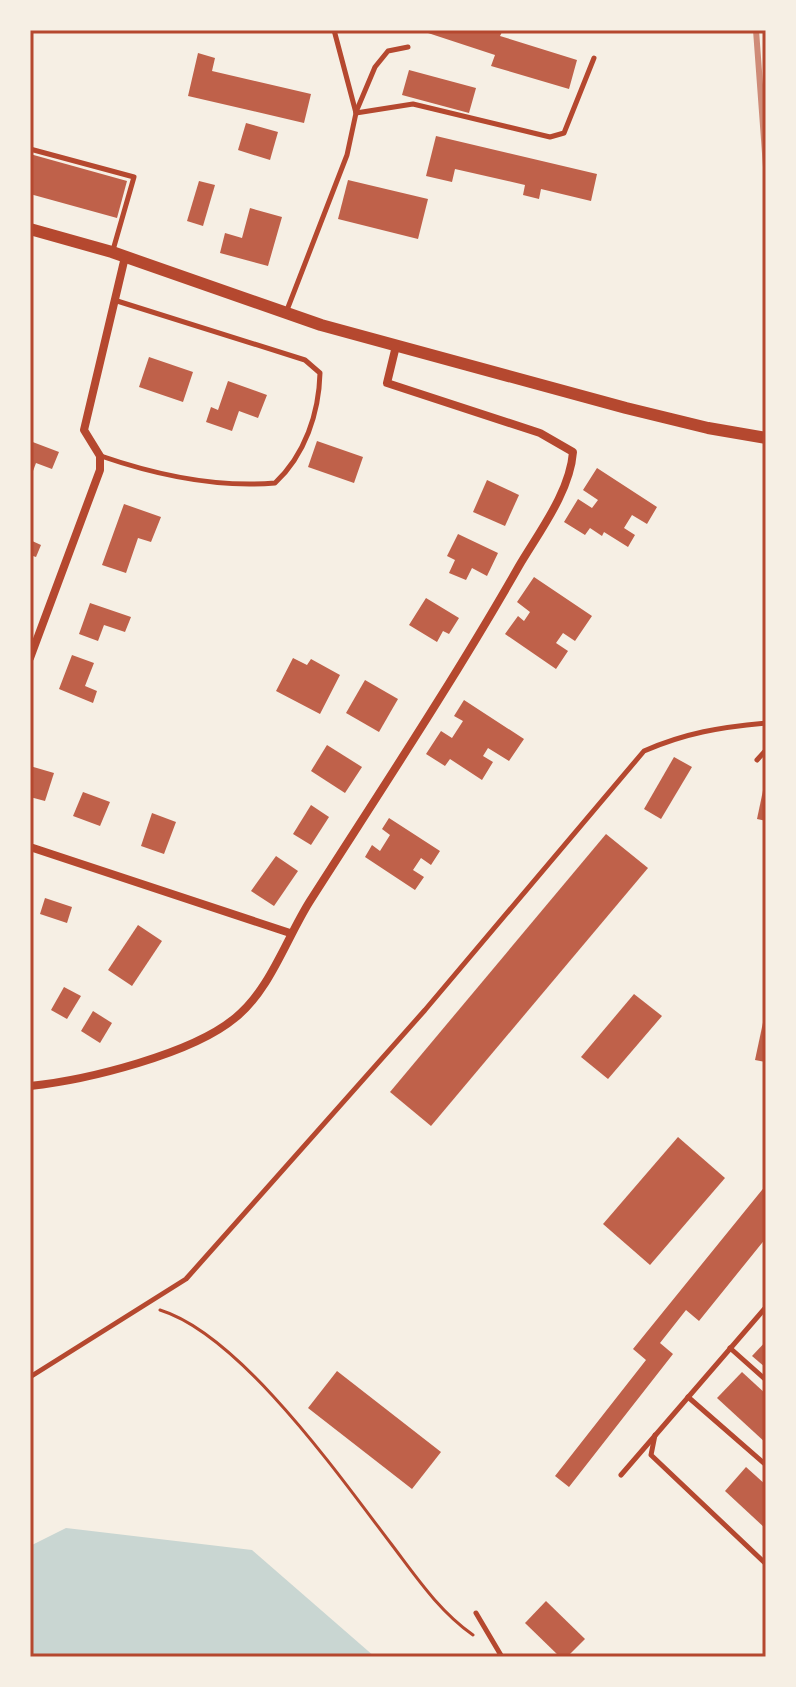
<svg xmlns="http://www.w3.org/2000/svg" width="796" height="1687" viewBox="0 0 796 1687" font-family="'DejaVu Sans',sans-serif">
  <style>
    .water { fill: #c9d6d2 }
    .building { fill: #bf614a }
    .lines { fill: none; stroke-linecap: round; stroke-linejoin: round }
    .path { stroke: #b5482f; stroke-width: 3 }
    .service { stroke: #b5482f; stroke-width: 5 }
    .minor { stroke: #b5482f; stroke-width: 8 }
    .tertiary { stroke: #b5482f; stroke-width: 12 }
    .rail { stroke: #cf8b77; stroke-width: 6 }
    .neatline { fill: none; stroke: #b5482f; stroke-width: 3 }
  </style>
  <rect width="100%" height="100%" fill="#f6efe4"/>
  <polygon class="water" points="66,1528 252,1550 375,1657 30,1657 30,1546"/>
  <g class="building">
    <polygon points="429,30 503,30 500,36 577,60 569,89 491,66 495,55 428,33"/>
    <polygon points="198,53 215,58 212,71 311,94 304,123 188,96"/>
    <polygon points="409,70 476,88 469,113 402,95"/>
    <polygon points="246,123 278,132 270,160 238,150"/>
    <polygon points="436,136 597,174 591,201 541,189 539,199 523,195 525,185 455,169 452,182 426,176"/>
    <polygon points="30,154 127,181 117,218 30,194"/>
    <polygon points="348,180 428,199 418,239 338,219"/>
    <polygon points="199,181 215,185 203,226 187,221"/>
    <polygon points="250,208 282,217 268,266 220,253 225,233 242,238"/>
    <polygon points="149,357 193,372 183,402 139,387"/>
    <polygon points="228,381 267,395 258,418 239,411 232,431 206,422 211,407 218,410"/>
    <polygon points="30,441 59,452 52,469 36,463 30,479"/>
    <polygon points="317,441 363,457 354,483 308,467"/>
    <polygon points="597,468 657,507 647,524 632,515 624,528 635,535 628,547 604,532 602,536 590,528 585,535 564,522 578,499 592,508 598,500 583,490"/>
    <polygon points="487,480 519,495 505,526 473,512"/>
    <polygon points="124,504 161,517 151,542 138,538 126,573 102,565"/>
    <polygon points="458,534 498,553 487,576 472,568 466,580 449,573 455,560 447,556"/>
    <polygon points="30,540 41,545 36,557 30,555"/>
    <polygon points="534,577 592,616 575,641 563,633 556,643 568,651 556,669 505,634 518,616 524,621 530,612 517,602"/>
    <polygon points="426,598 459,618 449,634 443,631 437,642 409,625"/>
    <polygon points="90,603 131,617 125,632 104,625 98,641 79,634"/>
    <polygon points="72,655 94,663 85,686 97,691 93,703 59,689"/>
    <polygon points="293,658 307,665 311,659 340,675 320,714 276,691"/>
    <polygon points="365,680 398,699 379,732 346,713"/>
    <polygon points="464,700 524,739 509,761 488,748 483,756 493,762 482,780 450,759 445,766 426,754 441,731 452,738 463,721 454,716"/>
    <polygon points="327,745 362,767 345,793 311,771"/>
    <polygon points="674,757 692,767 661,819 644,809"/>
    <polygon points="30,766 54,773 45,801 30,797"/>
    <polygon points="765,781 766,781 766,821 757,819"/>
    <polygon points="83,792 110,802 100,826 73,816"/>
    <polygon points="311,805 329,817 311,845 293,834"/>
    <polygon points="152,813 176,822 164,854 141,846"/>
    <polygon points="389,818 440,851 431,865 421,858 413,870 424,877 415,890 365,857 372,845 380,851 390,835 382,829"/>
    <polygon points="606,834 648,868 431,1126 390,1092"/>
    <polygon points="276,856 298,871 274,906 251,891"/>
    <polygon points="45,898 72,907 67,923 40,914"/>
    <polygon points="138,925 162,941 132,986 108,970"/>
    <polygon points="64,987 81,996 67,1019 51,1010"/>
    <polygon points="634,994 662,1016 608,1079 581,1057"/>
    <polygon points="93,1011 112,1023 100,1043 81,1031"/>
    <polygon points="765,1013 766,1013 766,1062 755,1060"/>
    <polygon points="678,1137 725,1178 650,1265 603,1224"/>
    <polygon points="766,1185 766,1238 699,1321 686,1310 660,1343 673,1354 569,1487 555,1476 646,1360 633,1349"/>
    <polygon points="766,1341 766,1368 752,1356"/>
    <polygon points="337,1371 441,1452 412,1489 308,1408"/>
    <polygon points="742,1372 766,1394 766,1443 717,1398"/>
    <polygon points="746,1467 766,1485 766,1529 725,1491"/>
    <polygon points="546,1601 585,1639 567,1657 560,1657 525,1623"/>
  </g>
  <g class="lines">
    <path class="path" d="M160,1310C241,1335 340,1477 392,1545C417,1578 439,1611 473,1635"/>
    <g class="service">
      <polyline points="356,112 375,67 388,51 408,47"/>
      <polyline points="356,113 413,104 550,137 564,133 594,58"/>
      <polyline points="30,149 134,177 113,250"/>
      <polyline points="287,310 347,155 356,113 334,30"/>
      <path d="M101,456C156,475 216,488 275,483C305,455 319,413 320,373L305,360L114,300"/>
      <polyline points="757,760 766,750"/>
      <polyline points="730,1348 766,1380"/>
      <path d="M30,1377L186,1279L425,1010L644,751C685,733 721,727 766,723"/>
      <polyline points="688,1397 766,1465"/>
      <polyline points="655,1435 651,1455 766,1564"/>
      <polyline points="621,1475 766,1307"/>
      <polyline points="476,1613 502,1657"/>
    </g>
    <g class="minor">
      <polyline points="30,658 100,470 100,456 84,430 125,257"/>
      <polyline points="30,847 290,933"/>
      <path d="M30,1086C87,1080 192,1054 235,1018C270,990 286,939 310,901C381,790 454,680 519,566C539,532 570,492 573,452L540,433L387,383L396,346"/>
    </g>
    <polyline class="tertiary" points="30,229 112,252 321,325 626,408 708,428 766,438"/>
    <polyline class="rail" points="756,30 766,167"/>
  </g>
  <rect width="796" height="1687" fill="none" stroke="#f6efe4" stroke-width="64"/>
  <rect x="32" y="32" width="732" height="1623" class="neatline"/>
</svg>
